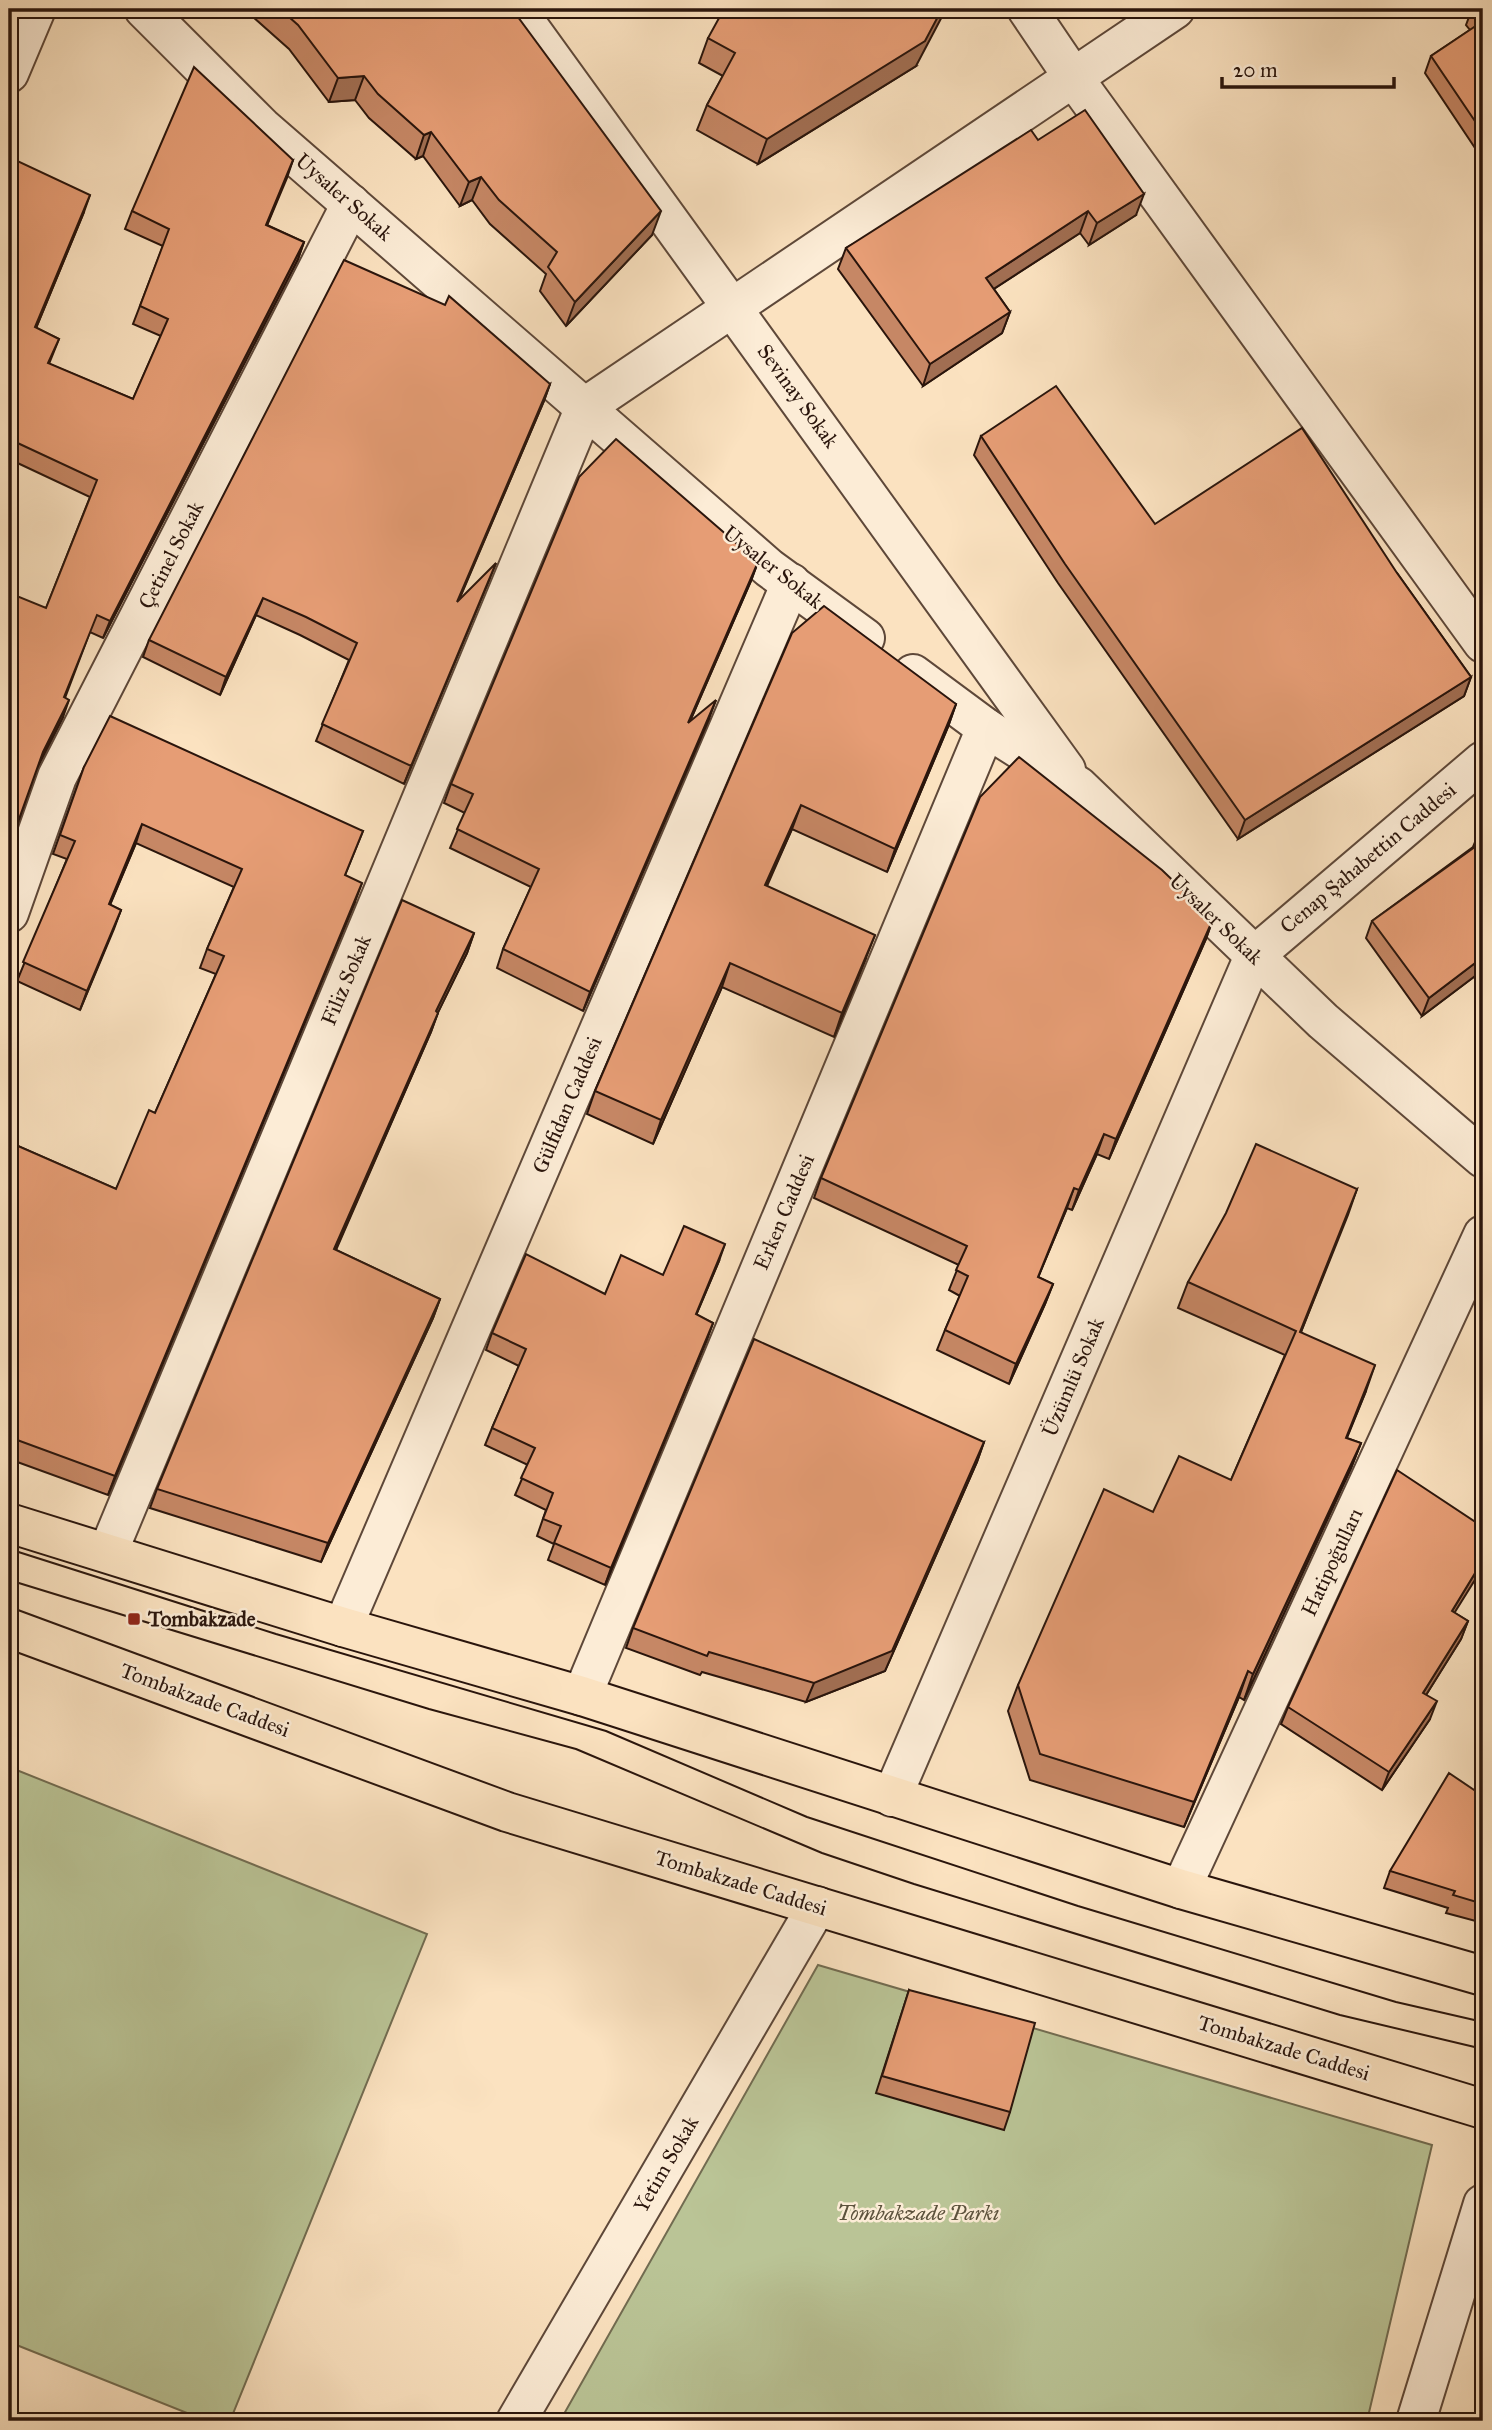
<svg xmlns="http://www.w3.org/2000/svg" width="1492" height="2430" viewBox="0 0 1492 2430" font-family="'IM FELL Great Primer',serif">
  <style>
    .green { fill: #bac496; stroke: #726c51; stroke-width: 2 }
    .lines { fill: none; stroke-linecap: round; stroke-linejoin: round }
    .minor-casing { stroke: #5e4839; stroke-width: 42 }
    .major-casing { stroke: #2a150c; stroke-width: 42 }
    .minor { stroke: #fcecd6; stroke-width: 38 }
    .major { stroke: #fbe2c0; stroke-width: 38 }
    .tram { stroke: #2a150c; stroke-width: 2 }
    .wall { fill: #c68765; stroke: #2a150c; stroke-width: 2 }
    .shaded-wall { fill: #a16e52; stroke: #2a150c; stroke-width: 2 }
    .building { fill: #e69d75; stroke: #2a150c; stroke-width: 2 }
    .poi-dot { fill: #8f2418; stroke: #fcecd6; stroke-width: 2.5 }
    .labels { text-anchor: middle; dominant-baseline: central; stroke-width: 5; stroke-linejoin: round; paint-order: stroke }
    .street-label { font-size: 21px; fill: #2a150c; stroke: #fcecd6 }
    .poi-label { font-size: 21px; font-weight: bold; fill: #2a150c; stroke: #fcecd6; text-anchor: start }
    .park-label { font-size: 21px; font-style: italic; fill: #5c523c; stroke: #fcecd6 }
  </style>
  <rect width="100%" height="100%" fill="#fbe2c0"/>
  <filter id="stains"><feTurbulence type="fractalNoise" baseFrequency=".00286" numOctaves="4"/><feColorMatrix values="0 0 0 0 .2 0 0 0 0 .09 0 0 0 0 .02 0 0 0 .5 -.17"/></filter>
  <radialGradient id="worn" r=".72"><stop offset=".6" stop-color="#630" stop-opacity="0"/><stop offset="1" stop-color="#630" stop-opacity=".3"/></radialGradient>
  <g class="green">
    <polygon points="9,1767 427,1934 230,2421 207,2421 9,2342"/>
    <polygon points="818,1965 1432,2145 1367,2421 560,2421"/>
  </g>
  <g class="lines">
    <g class="minor-casing">
      <g id="minor">
        <polyline points="144,9 262,127 769,568 865,638"/>
        <polyline points="516,9 1066,770"/>
        <polyline points="1027,9 1073,77 1483,643"/>
        <polyline points="9,73 36,9"/>
        <polyline points="585,407 1175,9"/>
        <polyline points="913,674 986,728 1078,786 1323,1021 1483,1158"/>
        <polyline points="9,913 57,777 351,204"/>
        <polyline points="108,1552 585,407"/>
        <polyline points="343,1627 791,583"/>
        <polyline points="582,1696 986,728"/>
        <polyline points="892,1797 1254,956 1483,761"/>
        <polyline points="1181,1889 1483,1235"/>
        <polyline points="516,2421 817,1906"/>
        <polyline points="1416,2421 1483,2204"/>
      </g>
    </g>
    <g class="major-casing">
      <g id="major">
        <polyline points="9,1523 343,1627 582,1696 1181,1889 1483,1976"/>
        <polyline points="9,1628 507,1812 1483,2109"/>
      </g>
    </g>
    <use href="#minor" class="minor"/>
    <use href="#major" class="major"/>
    <g class="tram">
      <polyline points="9,1549 276,1634 606,1731 807,1817 1078,1906 1396,2002 1483,2022"/>
      <polyline points="9,1580 429,1709 576,1749 822,1853 914,1884 1340,2015 1483,2049"/>
    </g>
  </g>
  <g class="wall">
    <polygon points="244,9 512,9 652,235 566,326 540,291 546,274 490,224 472,200 460,206 423,156 416,159 369,118 355,100 329,102 289,49"/>
    <polygon points="1472,9 1483,9 1483,160 1425,73 1431,56 1470,30 1466,25"/>
    <polygon points="708,38 916,66 758,164 697,130 707,105 723,76 699,63"/>
    <polygon points="1038,140 1136,215 1089,245 1080,233 994,289 1010,312 1002,333 923,386 838,269 846,248"/>
    <polygon points="9,157 84,212 36,328 59,339 49,364 133,399 161,336 133,324 163,246 125,229 132,211 293,160 267,225 304,242 298,259 103,638 90,632 65,698 63,717 37,768 13,837 9,835 9,603 46,608 90,497 9,459"/>
    <polygon points="550,384 544,401 459,600 489,580 404,784 316,741 349,660 300,635 256,615 220,695 143,657 149,640"/>
    <polygon points="981,436 1155,524 1397,573 1471,677 1464,696 1238,839 1058,583 974,455"/>
    <polygon points="758,562 751,581 690,721 709,719 583,1011 497,968 503,949 531,887 450,848 465,813 444,803 451,784"/>
    <polygon points="792,633 956,704 948,727 887,872 792,829 767,886 866,958 834,1037 722,987 653,1144 587,1114 595,1091"/>
    <polygon points="84,767 363,831 345,875 355,902 108,1495 9,1459 9,1142 116,1189 155,1113 216,974 200,968 207,949 234,887 136,843 110,905 121,910 80,1010 17,981 67,859 53,854"/>
    <polygon points="1483,832 1483,970 1422,1016 1366,938 1372,921 1473,847 1478,835"/>
    <polygon points="1213,919 1206,939 1109,1159 1097,1154 1072,1210 1067,1208 1038,1277 1053,1284 1045,1304 1009,1384 937,1350 945,1330 960,1296 949,1290 959,1265 814,1198 821,1178"/>
    <polygon points="474,933 467,953 438,1012 431,1032 336,1250 440,1299 433,1318 321,1562 150,1508 157,1489"/>
    <polygon points="1357,1189 1301,1332 1366,1391 1347,1438 1361,1443 1351,1468 1244,1700 1239,1697 1184,1827 1030,1780 1008,1711 1018,1685 1153,1512 1231,1480 1285,1355 1178,1308 1188,1282"/>
    <polygon points="719,1261 696,1315 713,1323 605,1585 548,1560 554,1544 537,1536 546,1510 515,1495 528,1465 485,1445 492,1428 519,1366 486,1350 492,1333 663,1275"/>
    <polygon points="984,1442 977,1462 885,1671 806,1702 702,1672 700,1675 626,1648 633,1628"/>
    <polygon points="1455,1613 1468,1621 1461,1639 1426,1695 1430,1719 1382,1790 1281,1724 1288,1707"/>
    <polygon points="1483,1796 1483,1923 1446,1913 1448,1908 1384,1888 1390,1871"/>
    <polygon points="909,1990 1010,2112 1004,2130 876,2093"/>
  </g>
  <g class="shaded-wall">
    <polygon points="942,9 946,9 916,66 758,164 767,139"/>
    <polygon points="364,76 355,100 329,102 338,78"/>
    <polygon points="431,132 423,156 416,159 424,135"/>
    <polygon points="293,160 287,178 260,242 266,225"/>
    <polygon points="481,177 472,200 460,206 469,182"/>
    <polygon points="1144,194 1136,215 1089,245 1097,223"/>
    <polygon points="90,195 84,212 29,345 35,327"/>
    <polygon points="661,211 652,235 566,326 575,302"/>
    <polygon points="1088,211 1080,233 978,299 986,278"/>
    <polygon points="304,242 298,259 103,638 110,621"/>
    <polygon points="1010,312 1002,333 923,386 930,364"/>
    <polygon points="550,384 544,401 450,620 457,602"/>
    <polygon points="758,562 751,581 681,742 688,723"/>
    <polygon points="496,563 489,580 404,784 411,766"/>
    <polygon points="263,598 256,615 220,695 226,677"/>
    <polygon points="1471,677 1464,696 1238,839 1245,820"/>
    <polygon points="69,700 63,717 36,770 43,752"/>
    <polygon points="716,700 709,719 583,1011 590,992"/>
    <polygon points="956,704 948,727 887,872 895,849"/>
    <polygon points="801,805 792,829 756,908 765,885"/>
    <polygon points="142,824 136,843 102,923 109,904"/>
    <polygon points="362,883 355,902 108,1495 115,1476"/>
    <polygon points="121,910 114,929 80,1010 87,991"/>
    <polygon points="1483,914 1483,927 1478,917"/>
    <polygon points="1213,919 1206,939 1109,1159 1116,1139"/>
    <polygon points="474,933 467,953 429,1031 436,1011"/>
    <polygon points="875,935 866,958 834,1037 842,1013"/>
    <polygon points="1483,957 1483,970 1422,1016 1429,998"/>
    <polygon points="730,963 722,987 653,1144 661,1120"/>
    <polygon points="438,1013 431,1032 327,1269 334,1249"/>
    <polygon points="1104,1134 1097,1154 1072,1210 1079,1190"/>
    <polygon points="1074,1188 1067,1208 1030,1297 1038,1277"/>
    <polygon points="1357,1189 1348,1215 1291,1357 1300,1332"/>
    <polygon points="725,1244 719,1261 689,1332 696,1314"/>
    <polygon points="1053,1284 1045,1304 1009,1384 1016,1364"/>
    <polygon points="440,1299 433,1318 321,1562 328,1543"/>
    <polygon points="713,1323 707,1340 605,1585 611,1568"/>
    <polygon points="1375,1365 1366,1391 1336,1463 1346,1438"/>
    <polygon points="984,1442 977,1462 885,1671 806,1702 814,1683"/>
    <polygon points="1361,1443 1351,1468 1244,1700 1253,1674"/>
    <polygon points="1483,1560 1483,1567 1445,1628 1452,1611"/>
    <polygon points="1468,1621 1461,1639 1416,1711 1423,1693"/>
    <polygon points="1248,1671 1239,1697 1184,1827 1194,1802"/>
    <polygon points="1437,1701 1430,1719 1382,1790 1389,1772"/>
  </g>
  <g class="building">
    <polygon points="280,9 512,9 661,211 575,302 548,267 557,252 499,200 481,177 469,182 431,132 424,135 378,94 364,76 338,78 298,25"/>
    <polygon points="724,9 942,9 925,41 767,139 707,105 735,53 708,38"/>
    <polygon points="1474,9 1483,9 1483,133 1431,56 1483,21"/>
    <polygon points="194,67 293,160 266,225 304,242 110,621 97,615 64,697 69,700 43,752 19,819 9,815 9,603 12,594 46,608 97,480 9,439 9,157 90,195 35,327 59,339 48,363 133,399 168,319 140,306 169,229 132,211"/>
    <polygon points="1085,110 1144,194 1097,223 1088,211 986,278 1010,312 930,364 846,248 1031,130 1038,140"/>
    <polygon points="344,260 445,305 449,296 550,384 457,602 496,563 411,766 322,724 357,643 306,617 263,598 226,677 149,640"/>
    <polygon points="1056,386 1155,524 1302,428 1397,573 1471,677 1245,820 1065,564 981,436"/>
    <polygon points="616,439 758,562 688,723 716,700 590,992 503,949 539,869 457,829 473,794 451,784 579,477"/>
    <polygon points="824,606 956,704 895,849 801,805 765,885 875,935 842,1013 730,963 661,1120 595,1091 792,633"/>
    <polygon points="110,716 363,831 345,875 362,883 115,1476 9,1437 9,1142 116,1189 149,1110 155,1113 224,956 207,949 242,869 142,824 109,904 121,910 87,991 23,962 75,841 60,835 84,767"/>
    <polygon points="1019,757 1162,870 1213,919 1116,1139 1104,1134 1079,1190 1074,1188 1038,1277 1053,1284 1016,1364 945,1330 968,1276 956,1270 967,1246 821,1178 980,797"/>
    <polygon points="1483,832 1483,914 1478,917 1483,924 1483,957 1429,998 1372,921 1483,841 1478,835"/>
    <polygon points="402,900 474,933 436,1011 438,1013 334,1249 440,1299 328,1543 157,1489"/>
    <polygon points="1256,1144 1357,1189 1300,1332 1375,1365 1346,1438 1361,1443 1253,1674 1248,1671 1194,1802 1040,1754 1018,1685 1104,1489 1153,1512 1179,1456 1231,1480 1296,1331 1188,1282 1226,1213"/>
    <polygon points="684,1226 725,1244 696,1314 713,1323 611,1568 554,1543 561,1526 543,1519 553,1493 521,1478 535,1448 492,1428 526,1349 492,1333 526,1254 605,1294 621,1255 663,1275"/>
    <polygon points="754,1339 984,1442 892,1651 814,1683 709,1652 707,1656 633,1628"/>
    <polygon points="1397,1470 1483,1527 1483,1560 1452,1611 1468,1621 1423,1693 1437,1701 1389,1772 1288,1707"/>
    <polygon points="1449,1773 1483,1796 1483,1904 1453,1895 1455,1891 1390,1871"/>
    <polygon points="909,1990 1035,2023 1010,2112 882,2076"/>
  </g>
  <rect class="poi-dot" x="127" y="1612" width="14" height="14" rx="3.5"/>
  <g class="labels">
    <g class="street-label">
      <text transform="translate(344 197) rotate(41)">Uysaler Sokak</text>
      <text transform="translate(798 396) rotate(54)">Sevinay Sokak</text>
      <text transform="translate(171 555) rotate(-63)">Çetinel Sokak</text>
      <text transform="translate(773 567) rotate(38)">Uysaler Sokak</text>
      <text transform="translate(1368 858) rotate(-40)">Cenap Şahabettin Caddesi</text>
      <text transform="translate(1216 919) rotate(44)">Uysaler Sokak</text>
      <text transform="translate(346 980) rotate(-67)">Filiz Sokak</text>
      <text transform="translate(567 1105) rotate(-67)">Gülfidan Caddesi</text>
      <text transform="translate(784 1212) rotate(-67)">Erken Caddesi</text>
      <text transform="translate(1073 1377) rotate(-67)">Üzümlü Sokak</text>
      <text transform="translate(1332 1562) rotate(-65)">Hatipoğulları</text>
      <text transform="translate(205 1700) rotate(20)">Tombakzade Caddesi</text>
      <text transform="translate(741 1883) rotate(17)">Tombakzade Caddesi</text>
      <text transform="translate(1284 2048) rotate(17)">Tombakzade Caddesi</text>
      <text transform="translate(666 2164) rotate(-60)">Yetim Sokak</text>
    </g>
    <g class="poi-label">
      <text x="148" y="1619">Tombakzade</text>
    </g>
    <g class="park-label">
      <text x="918" y="2213">Tombakzade Parkı</text>
    </g>
  </g>
  <rect width="1492" height="2430" fill="none" stroke="#fbe2c0" stroke-width="35"/>
  <rect x="10" y="10" width="1471" height="2409" fill="none" stroke="#2a150c" stroke-width="3.5"/>
  <rect x="18" y="18" width="1457" height="2395" fill="none" stroke="#2a150c" stroke-width="2"/>
  <path d="M1222 77v10h172v-10" fill="none" stroke="#2a150c" stroke-width="3.5"/>
  <text x="1233" y="77" font-size="21" fill="#2a150c" stroke="#fcecd6" stroke-width="5" paint-order="stroke">20 m</text>
  <rect width="100%" height="100%" filter="url(#stains)"/>
  <rect width="100%" height="100%" fill="url(#worn)"/>
</svg>
